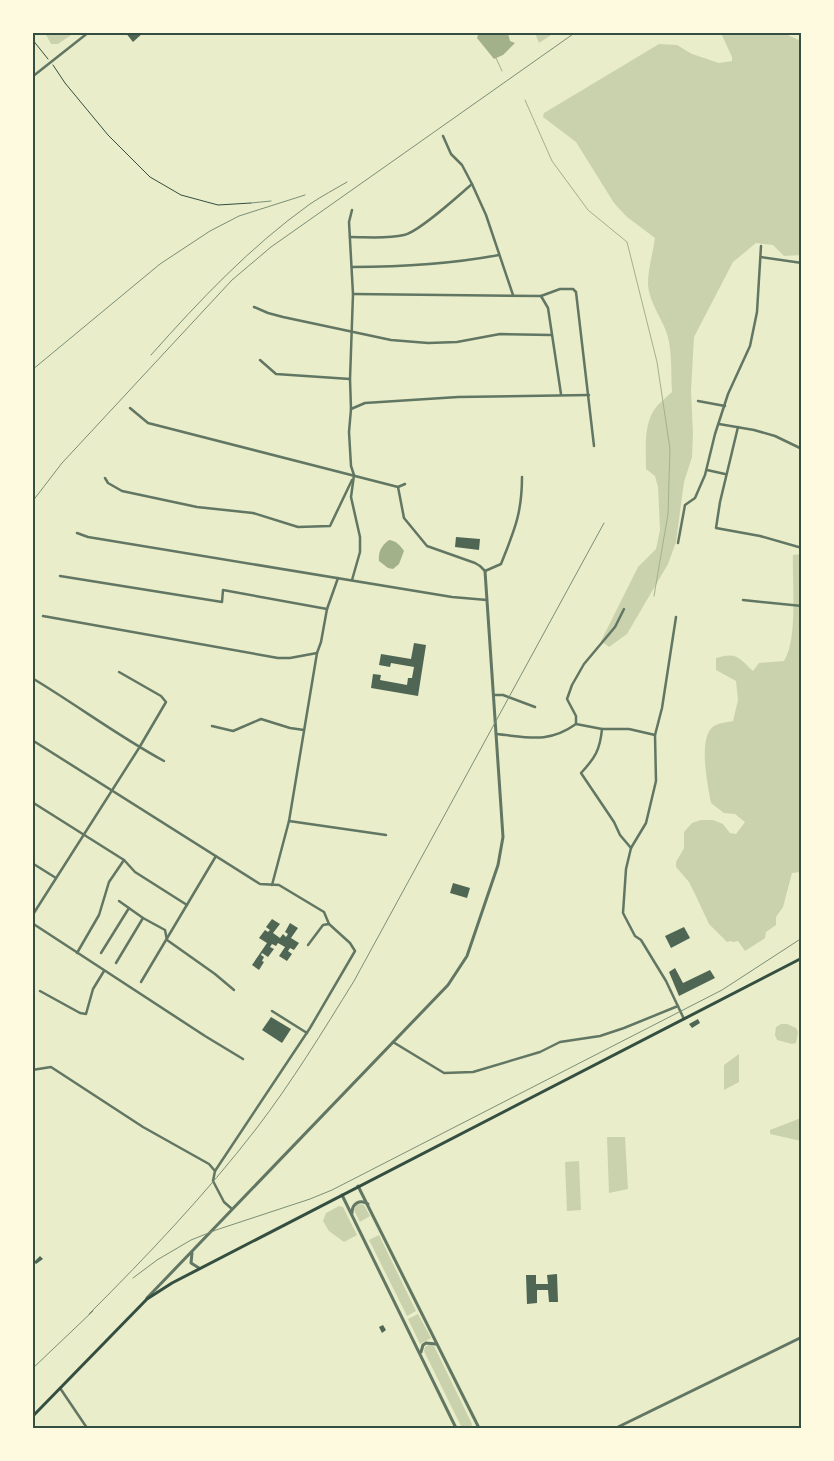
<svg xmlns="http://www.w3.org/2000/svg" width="834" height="1461" viewBox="0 0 834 1461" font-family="'DejaVu Sans',sans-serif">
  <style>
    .green { fill: #cad2ad }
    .water { fill: #a3b18a }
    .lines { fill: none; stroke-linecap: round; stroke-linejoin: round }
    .stream { stroke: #a3b18a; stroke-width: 1 }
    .building { fill: #4f6655 }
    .path { stroke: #344e41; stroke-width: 1 }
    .minor { stroke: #617663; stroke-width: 2.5 }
    .tertiary { stroke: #617663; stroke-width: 3 }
    .secondary { stroke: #344e41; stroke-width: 3 }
    .rail { stroke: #7c8e77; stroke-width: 1 }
    .neatline { fill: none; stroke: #344e41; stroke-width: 2 }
  </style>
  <rect width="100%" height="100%" fill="#e9edc9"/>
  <g class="green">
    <polygon points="45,33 74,33 58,44 51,44"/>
    <polygon points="535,33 554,33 539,43"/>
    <path d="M721,33H783L801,41V255L784,256L773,245L756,243L733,262L694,337L691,391L693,434L692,457L684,482L676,542L668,564L627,634L609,647L601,641L638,567L656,549L660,530L658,487L655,476L646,469C646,449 643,422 657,406C662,401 667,396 672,392C671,375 672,358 669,342C666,322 649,305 648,284C648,268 653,253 655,238L627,217L614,203L576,142L543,117L544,113L659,44L677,45L692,54L719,63L732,61V57Z"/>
    <path d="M801,554V872L792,873L783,907L776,917V925L766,932L765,938L745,951L738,941L733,942L730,941L727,942L709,924L695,894L689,882L676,867V862L684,848V832L692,823L701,820H713L723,824L730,833L736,834L745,822L735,814L724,813L711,803C708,786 697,737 714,726C719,723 728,722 733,721L738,700L736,681L716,670V658C737,652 738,657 753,671L759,663L784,661C798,639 792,583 793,555Z"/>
    <polygon points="781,1024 787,1024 796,1028 798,1032 796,1043 792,1044 777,1040 775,1035 776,1027"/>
    <polygon points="739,1054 739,1082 724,1090 724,1065"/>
    <polygon points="801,1118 801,1141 770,1134 770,1130"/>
    <polygon points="607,1137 625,1137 628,1189 609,1193"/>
    <polygon points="579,1161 581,1210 567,1211 565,1162"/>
    <polygon points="359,1204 364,1205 370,1216 360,1222 354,1210 356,1205"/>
    <polygon points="339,1206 343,1207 357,1235 344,1242 329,1231 323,1221 326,1213"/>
    <polygon points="379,1235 416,1311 407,1316 369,1240"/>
    <polygon points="418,1314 431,1338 420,1344 408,1319"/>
    <polygon points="430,1344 434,1346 472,1424 471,1428 462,1428 424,1351 425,1347"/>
  </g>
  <g class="water">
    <polygon points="479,32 508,33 510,41 515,43 503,55 494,59 477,38"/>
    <path d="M389,540C396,541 400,545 404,551L399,564L393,569L388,568L379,561C378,552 381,546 389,540Z"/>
  </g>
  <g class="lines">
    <g class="stream">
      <polyline points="496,58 502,71"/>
      <polyline points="525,100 552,161 588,210 627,242 657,362 670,449 668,514 654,596"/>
    </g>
  </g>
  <g class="building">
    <polygon points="125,32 144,32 133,42"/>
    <polygon points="456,537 480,539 479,550 455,547"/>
    <polygon points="414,643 426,645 418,696 371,688 373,674 381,675 380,680 407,685 408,678 412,678 414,667 391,663 390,667 379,665 381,654 411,659"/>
    <polygon points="453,883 470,888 467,898 450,893"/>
    <polygon points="272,919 280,924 273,933 280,938 283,934 286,937 288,934 285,932 290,923 298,928 291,938 299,943 294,950 290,948 288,951 292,954 287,961 279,956 285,947 278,943 276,946 272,944 270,947 274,949 268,957 262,953 261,955 264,957 262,961 264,962 259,970 252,965 267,943 259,938 265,930 268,932 270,930 266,927"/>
    <polygon points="684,927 690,938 671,948 665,936"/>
    <polygon points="675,968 683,983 710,970 715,978 679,996 669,972"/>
    <polygon points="271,1017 291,1029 282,1043 262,1030"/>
    <polygon points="698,1019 700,1023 692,1028 689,1024"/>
    <polygon points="40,1256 43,1259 36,1264 34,1262"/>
    <polygon points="557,1274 558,1302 549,1302 548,1290 537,1290 537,1303 527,1304 526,1275 536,1275 536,1284 548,1284 547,1275"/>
    <polygon points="383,1325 386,1330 382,1333 379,1327"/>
  </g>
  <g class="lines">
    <g class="path">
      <polyline points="32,39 48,59"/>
      <polyline points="53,65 65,83 108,135 150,177 181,195 218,205 251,203"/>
    </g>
    <g class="minor">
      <polyline points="32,77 89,32"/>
      <polyline points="443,136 451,154 462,165 472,184 486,215 513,295"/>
      <path d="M350,237C368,237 387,239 404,235C419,232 459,195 472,184"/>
      <polyline points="761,257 802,263"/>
      <path d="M352,267C402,267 450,264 499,255"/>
      <polyline points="353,294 541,296"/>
      <polyline points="541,296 560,289 573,289 576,292 594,446"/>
      <polyline points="541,296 548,308 561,394"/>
      <polyline points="254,307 268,313 283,317 391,340 428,343 457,342 500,334 551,335"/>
      <polyline points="260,360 276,374 350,379"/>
      <polyline points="698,401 725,406"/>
      <polyline points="130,408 148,423 398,487 405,484"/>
      <polyline points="351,409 365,403 458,397 589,395"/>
      <polyline points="719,424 754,430 775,436 802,449"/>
      <polyline points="738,427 720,502 716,528 760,536 802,548"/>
      <polyline points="707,470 725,474"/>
      <polyline points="105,478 108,483 122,491 197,507 253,513 298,527 330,526 352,480"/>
      <path d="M398,487L404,518L427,546L475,563L480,566L485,571L501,564C514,531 522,514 522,477"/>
      <polyline points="77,533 88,537 452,597 487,600"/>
      <polyline points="678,543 685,505 695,498 705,475 715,434 728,394 750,346 757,312 761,246"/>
      <polyline points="60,576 222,602 223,590 327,609"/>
      <polyline points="352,580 360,552 360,537 351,497 354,475 351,466 349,432 351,409 350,379 353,294 349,222 352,210"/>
      <polyline points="743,600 802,606"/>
      <polyline points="43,616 278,658 290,658 317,653"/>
      <polyline points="676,617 662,708 655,735 656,781 646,823 631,848 626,869 623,913 635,936 641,940 666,981 684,1019"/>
      <path d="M32,678C77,705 118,736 164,761"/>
      <polyline points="494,695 503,695 535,707"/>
      <polyline points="576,724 576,716 567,699 572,685 584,664 615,627 624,609"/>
      <polyline points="212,726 233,731 261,719 290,728 304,730"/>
      <path d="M602,729C600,750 595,758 581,773L614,822L620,835L631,848"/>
      <path d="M496,734C528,737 548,744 576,724L602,729H629L655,735"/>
      <polyline points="32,740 260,884 279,885 324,912 329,924 350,943 355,951 310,1028 215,1171 213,1181 224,1202 232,1209"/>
      <polyline points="32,802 124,860 135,872 187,905"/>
      <polyline points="289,821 386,835"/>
      <polyline points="32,863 56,878"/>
      <polyline points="272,885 289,821 317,653 321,642 327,609 338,578"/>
      <polyline points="119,901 143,918 165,930 167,940 215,974 234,990"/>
      <polyline points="32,916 139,748 166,702 161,696 119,672"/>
      <polyline points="32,923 205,1036 243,1059"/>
      <polyline points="308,945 323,925 329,924"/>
      <polyline points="77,953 99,915 109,882 124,860"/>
      <polyline points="101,953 129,908"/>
      <polyline points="116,963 143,918"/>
      <polyline points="141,982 216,856"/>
      <polyline points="40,991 80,1013 86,1014 93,989 104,971"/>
      <polyline points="272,1011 307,1033"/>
      <polyline points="393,1042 444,1073 473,1072 540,1052 560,1042 600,1036 624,1028 678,1006"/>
      <polyline points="32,1070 51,1067 143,1127 209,1164 215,1171"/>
      <polyline points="60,1388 87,1428"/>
    </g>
    <g class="tertiary">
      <polyline points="358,1186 479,1428"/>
      <polyline points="342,1195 456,1428"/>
      <path d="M352,1213C352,1203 360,1199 368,1204"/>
      <polyline points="192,1253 191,1263 199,1268"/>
      <polyline points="147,1298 448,985 467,956 498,865 503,837 485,571"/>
      <polyline points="421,1352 423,1345 426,1343 436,1344"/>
      <polyline points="616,1428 802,1337"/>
    </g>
    <polyline class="secondary" points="32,1417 147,1299 172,1283 802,958"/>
    <g class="rail">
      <polyline points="251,203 271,201"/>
      <path d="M151,355C200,300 250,247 310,204C322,196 335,189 347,182"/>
      <polyline points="32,370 160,264 210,231 239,216 305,195"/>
      <polyline points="32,502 62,463 232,280 271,247 576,32"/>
      <polyline points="133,1278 157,1260 191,1240 216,1230 310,1199 332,1190 722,990 802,938"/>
      <path d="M89,1314C148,1255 205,1195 256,1129C292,1082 323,1031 354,981L604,523"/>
      <polyline points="32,1369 93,1311"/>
    </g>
  </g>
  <rect width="834" height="1461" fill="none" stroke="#fefae0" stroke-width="68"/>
  <rect x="34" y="34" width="766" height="1393" class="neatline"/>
</svg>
